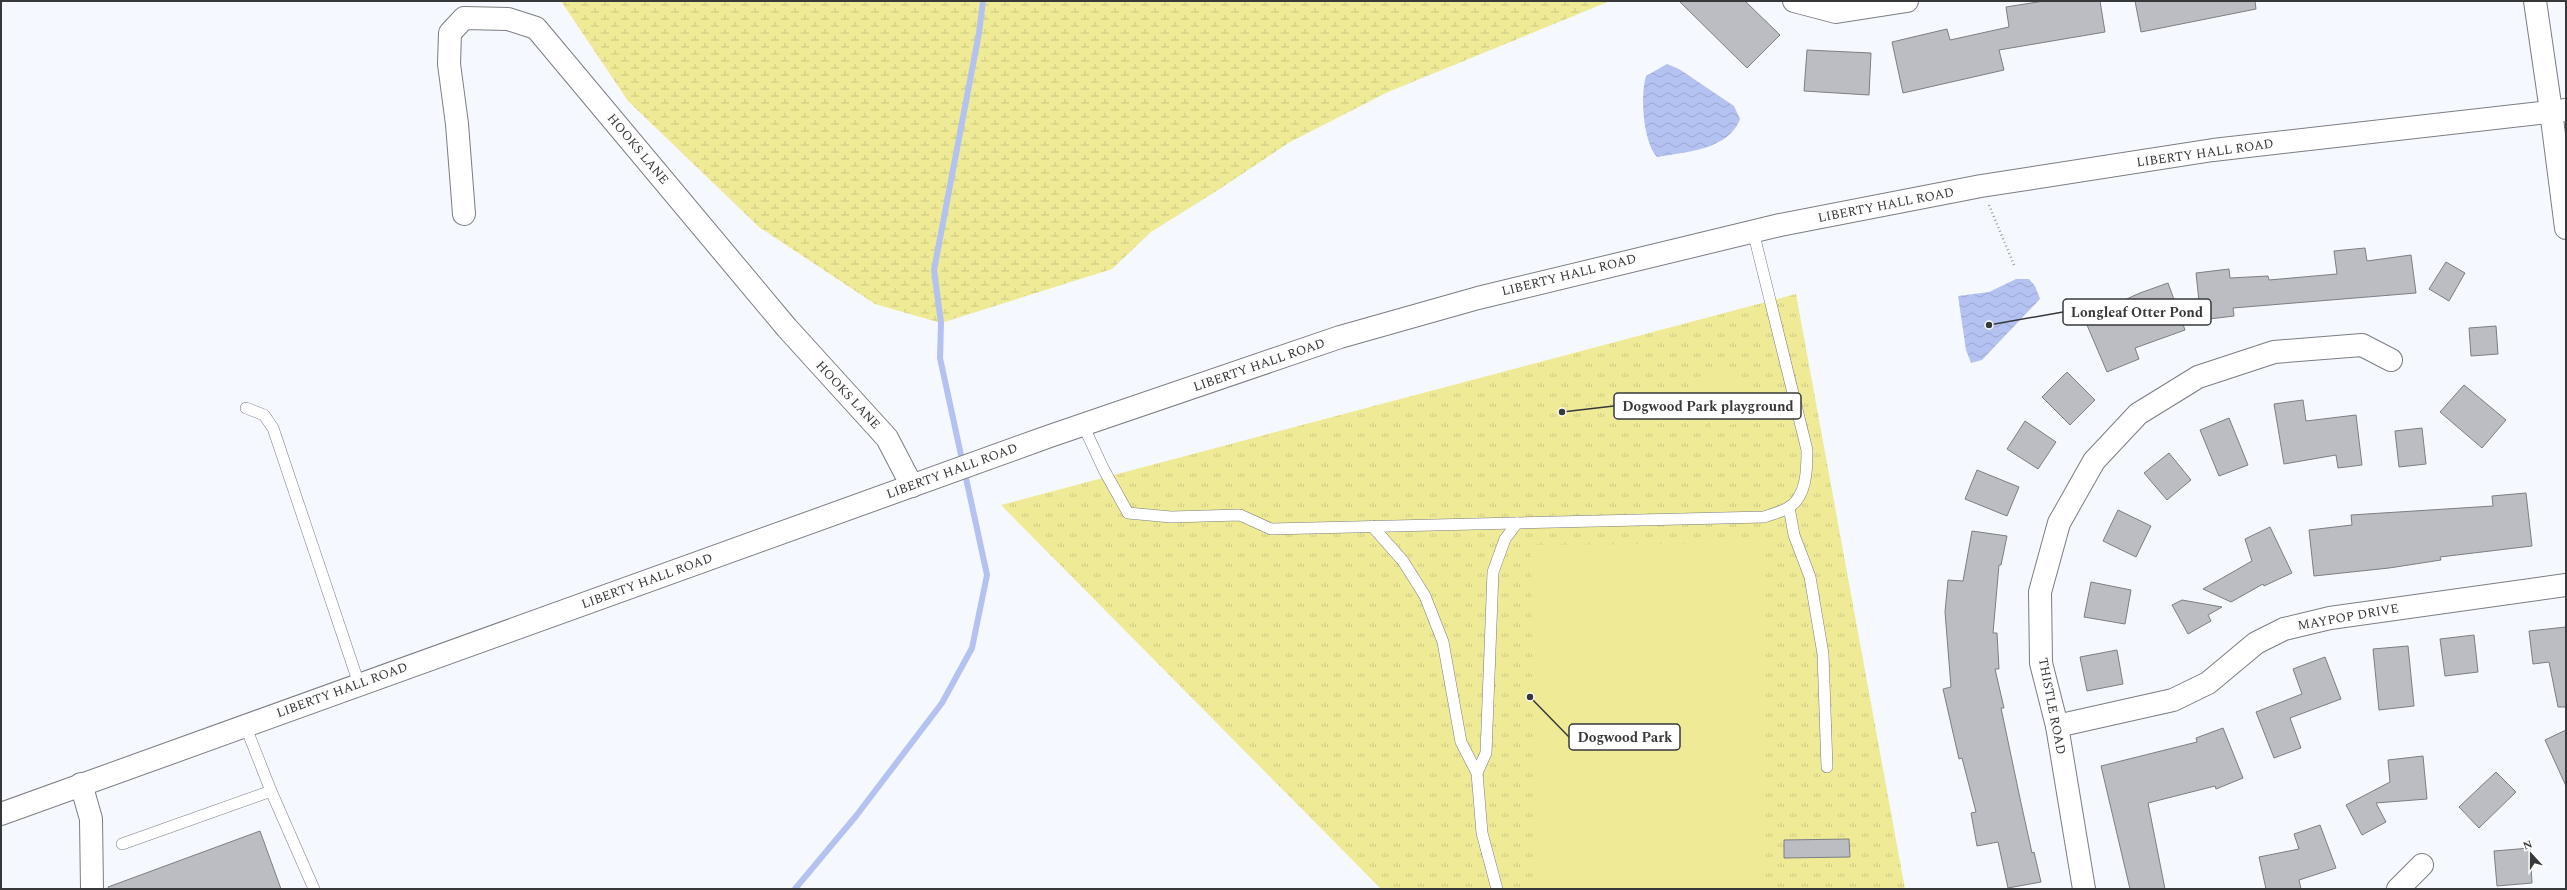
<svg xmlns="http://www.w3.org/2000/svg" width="2567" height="890" viewBox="0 0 2567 890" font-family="Spectral,serif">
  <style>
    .wetland { fill: url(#wetland-marsh) }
    .park { fill: url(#park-tufts) }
    .pitch { fill: #eeea96 }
    .water { fill: url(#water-waves) }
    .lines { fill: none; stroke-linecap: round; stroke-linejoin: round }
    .stream { stroke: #b4c2f2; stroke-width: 6 }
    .building { fill: #bbbdc3; stroke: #7c7e84 }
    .lane-casing { stroke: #7b7d83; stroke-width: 12 }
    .street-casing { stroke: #7b7d83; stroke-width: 24 }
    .secondary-casing { stroke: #7b7d83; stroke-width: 24 }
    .path { stroke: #9b9da1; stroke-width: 2.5; stroke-dasharray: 1 3; stroke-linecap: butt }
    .lane { stroke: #fff; stroke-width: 11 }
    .street { stroke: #fff; stroke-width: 22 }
    .secondary { stroke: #fff; stroke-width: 22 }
    .labels { text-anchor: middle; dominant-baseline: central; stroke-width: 4; stroke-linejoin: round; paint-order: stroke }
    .street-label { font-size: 13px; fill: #37383a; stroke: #fff }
    .leader { fill: none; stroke: #37383a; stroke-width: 1.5 }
    .callout-dot { fill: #37383a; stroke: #fff; stroke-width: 1.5 }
    .callout { fill: #fff; stroke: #37383a; stroke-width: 1.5 }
    .callout-label { font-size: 14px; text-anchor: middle; font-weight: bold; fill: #37383a }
  </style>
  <defs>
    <pattern id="wetland-marsh" width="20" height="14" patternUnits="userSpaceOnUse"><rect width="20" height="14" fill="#eeea96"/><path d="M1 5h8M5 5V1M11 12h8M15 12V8" fill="none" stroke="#cdc982"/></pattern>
    <pattern id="park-tufts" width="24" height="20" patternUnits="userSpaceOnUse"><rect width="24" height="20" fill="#eeea96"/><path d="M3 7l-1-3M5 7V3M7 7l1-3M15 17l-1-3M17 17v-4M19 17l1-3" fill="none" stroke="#cdc982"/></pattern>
    <pattern id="water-waves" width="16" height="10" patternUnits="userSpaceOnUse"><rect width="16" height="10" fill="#b4c2f2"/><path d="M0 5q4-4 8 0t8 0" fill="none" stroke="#9ba7d0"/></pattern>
  </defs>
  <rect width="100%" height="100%" fill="#f5f8fe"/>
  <polygon class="wetland" points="561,1 1610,1 1388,92 1290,142 1218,190 1151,232 1112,269 941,323 875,304 759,227 628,101"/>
  <polygon class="park" points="1796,294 1905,889 1381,889 1001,505"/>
  <g class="pitch">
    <polygon points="1733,367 1748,420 1712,430 1697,377"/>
    <polygon points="1761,543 1764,889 1534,889 1531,545"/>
  </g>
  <g class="water">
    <path d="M1667,64L1679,69L1734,106L1740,119C1729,150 1685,152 1657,157C1643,142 1640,95 1646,76Z"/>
    <polygon points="2016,279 2029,279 2035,286 2040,299 1982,360 1971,363 1966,350 1958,296 1989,292"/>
  </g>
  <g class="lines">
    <polyline class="stream" points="795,889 856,816 942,703 972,648 987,575 940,358 941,323 934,270 979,33 983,1"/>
  </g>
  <g class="building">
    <polygon points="1679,1 1745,1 1780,35 1747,68"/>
    <polygon points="2044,1 2100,1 2105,32 1999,50 2004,70 1903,93 1892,42 1947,29 1950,40 2009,27 2006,7"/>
    <polygon points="2135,1 2255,1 2256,9 2141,32"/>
    <polygon points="1807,50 1871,53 1869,95 1804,91"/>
    <polygon points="2365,248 2367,261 2411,255 2416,293 2233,308 2234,316 2201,320 2196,273 2229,269 2230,278 2268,276 2269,280 2337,274 2334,251"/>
    <polygon points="2446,262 2465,273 2449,301 2429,289"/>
    <polygon points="2168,283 2185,330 2135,348 2139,359 2107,372 2084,318 2140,293"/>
    <polygon points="2496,326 2498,354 2471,356 2469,328"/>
    <polygon points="2067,372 2095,400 2070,425 2042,397"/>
    <polygon points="2464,385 2506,420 2482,448 2440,412"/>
    <polygon points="2303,400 2306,421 2356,415 2362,465 2338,468 2336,455 2284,464 2274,404"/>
    <polygon points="2229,418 2248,465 2219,476 2200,430"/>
    <polygon points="2025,421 2056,442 2038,469 2007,449"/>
    <polygon points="2422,428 2426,464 2399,467 2395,431"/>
    <polygon points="2169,453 2191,480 2167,500 2144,473"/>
    <polygon points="1977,470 2019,487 2007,516 1965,499"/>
    <polygon points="2526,493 2532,546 2440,557 2441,560 2389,568 2314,576 2309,530 2352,525 2351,515 2493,506 2492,496"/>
    <polygon points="2118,510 2151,526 2136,557 2103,541"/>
    <polygon points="2270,527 2292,573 2264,586 2263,584 2231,602 2203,589 2252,561 2245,539"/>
    <polygon points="1972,531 2007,536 2001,565 1999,565 1993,633 1997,633 1999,669 1995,669 2004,708 2001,708 2021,803 2032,853 2034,852 2041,882 2008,888 1998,842 1977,846 1971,813 1976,812 1962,758 1959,759 1943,689 1951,687 1945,612 1948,580 1963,581"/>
    <polygon points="2091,582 2131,590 2125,624 2084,617"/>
    <polygon points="2182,600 2222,607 2208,615 2211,621 2188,634 2172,605"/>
    <polygon points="2566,627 2566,707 2558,707 2549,662 2533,664 2529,631"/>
    <polygon points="2474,635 2478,672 2445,676 2440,639"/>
    <polygon points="2408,646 2414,706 2379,710 2373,649"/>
    <polygon points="2117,650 2123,684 2087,691 2080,657"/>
    <polygon points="2325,657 2341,699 2290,718 2301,748 2274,758 2256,712 2302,694 2293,669"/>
    <polygon points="2223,728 2243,778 2216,789 2215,786 2148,803 2165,889 2130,889 2101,766 2197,742 2196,738"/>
    <polygon points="2566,730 2566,786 2545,740"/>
    <polygon points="2423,756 2427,799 2376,803 2386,822 2362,835 2346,805 2390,782 2388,760"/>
    <polygon points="2496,772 2516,792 2479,828 2459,807"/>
    <polygon points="2320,825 2336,868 2299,880 2301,889 2266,889 2259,857 2299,849 2294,834"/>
    <polygon points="260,831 281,889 109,889 108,887"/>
    <polygon points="1849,839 1850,857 1784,858 1784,840"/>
    <polygon points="2530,848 2532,883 2497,886 2494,851"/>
  </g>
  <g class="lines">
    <g class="lane-casing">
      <g id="lane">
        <polyline points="246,408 264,415 273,428 359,684"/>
        <path d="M1083,425L1104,470L1128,513L1171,517L1240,515L1271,529L1764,517C1772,514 1781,512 1788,508C1807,497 1807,469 1807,450L1753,231"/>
        <polyline points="1789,507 1794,535 1810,577 1823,654 1827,767"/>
        <polyline points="1372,526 1403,561 1425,596 1443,642 1461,742 1477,773"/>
        <polyline points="271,791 314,889"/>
        <polyline points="122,844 271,791 245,725"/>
        <polyline points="1497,889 1482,833 1477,773 1486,753 1493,572 1505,539 1517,523"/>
      </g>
    </g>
    <g class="street-casing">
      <g id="street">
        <polyline points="1794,1 1836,12 1907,1"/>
        <polyline points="2551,111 2566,228"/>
        <polyline points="464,214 457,124 449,64 450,33 464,18 508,19 536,28 787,328 887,438 912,486"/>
        <polyline points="2057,726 2173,700 2208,683 2256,643 2284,629 2330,618 2566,585"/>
        <polyline points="81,784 91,819 92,889"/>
        <polyline points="2084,889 2057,726 2041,663 2040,592 2059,523 2094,461 2138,414 2198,377 2274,352 2362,345 2391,360"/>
        <polyline points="2398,889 2422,865"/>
      </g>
    </g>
    <g class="secondary-casing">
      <g id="secondary">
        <polyline points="2535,1 2551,111"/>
        <polyline points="1,814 1050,436 1340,337 1478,298 1780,225 1981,186 2213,150 2566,110"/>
      </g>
    </g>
    <polyline class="path" points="1989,205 2014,265"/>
    <use href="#lane" class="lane"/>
    <use href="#street" class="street"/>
    <use href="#secondary" class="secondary"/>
  </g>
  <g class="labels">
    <g class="street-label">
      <text transform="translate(638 149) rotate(50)">HOOKS LANE</text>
      <text transform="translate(2205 153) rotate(-8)">LIBERTY HALL ROAD</text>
      <text transform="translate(1886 205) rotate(-11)">LIBERTY HALL ROAD</text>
      <text transform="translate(1569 275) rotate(-14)">LIBERTY HALL ROAD</text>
      <text transform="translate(1259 365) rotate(-19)">LIBERTY HALL ROAD</text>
      <text transform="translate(848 395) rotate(47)">HOOKS LANE</text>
      <text transform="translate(952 471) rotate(-20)">LIBERTY HALL ROAD</text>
      <text transform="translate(647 581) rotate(-20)">LIBERTY HALL ROAD</text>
      <text transform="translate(2348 617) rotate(-10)">MAYPOP DRIVE</text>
      <text transform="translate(342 690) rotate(-20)">LIBERTY HALL ROAD</text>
      <text transform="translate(2052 706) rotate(79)">THISTLE ROAD</text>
    </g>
  </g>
  <path class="leader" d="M1989 325L2063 312M1562 412L1614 406M1530 697L1569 737"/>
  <g class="callout-dot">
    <circle cx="1989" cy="325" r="4"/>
    <circle cx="1562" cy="412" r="4"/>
    <circle cx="1530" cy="697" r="4"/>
  </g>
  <g class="callout">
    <rect x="2063" y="299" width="148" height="26" rx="4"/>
    <rect x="1614" y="393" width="187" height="26" rx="4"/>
    <rect x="1569" y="724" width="111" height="26" rx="4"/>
  </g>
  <g class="callout-label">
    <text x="2137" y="317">Longleaf Otter Pond</text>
    <text x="1708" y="411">Dogwood Park playground</text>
    <text x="1625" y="742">Dogwood Park</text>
  </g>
  <rect width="2567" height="890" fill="none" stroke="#37383a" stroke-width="4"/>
  <g transform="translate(2531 854) rotate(339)" stroke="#ffffff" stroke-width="3" paint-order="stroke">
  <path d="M0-3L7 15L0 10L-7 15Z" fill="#37383a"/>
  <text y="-6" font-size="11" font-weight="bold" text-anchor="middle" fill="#37383a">N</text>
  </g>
</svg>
